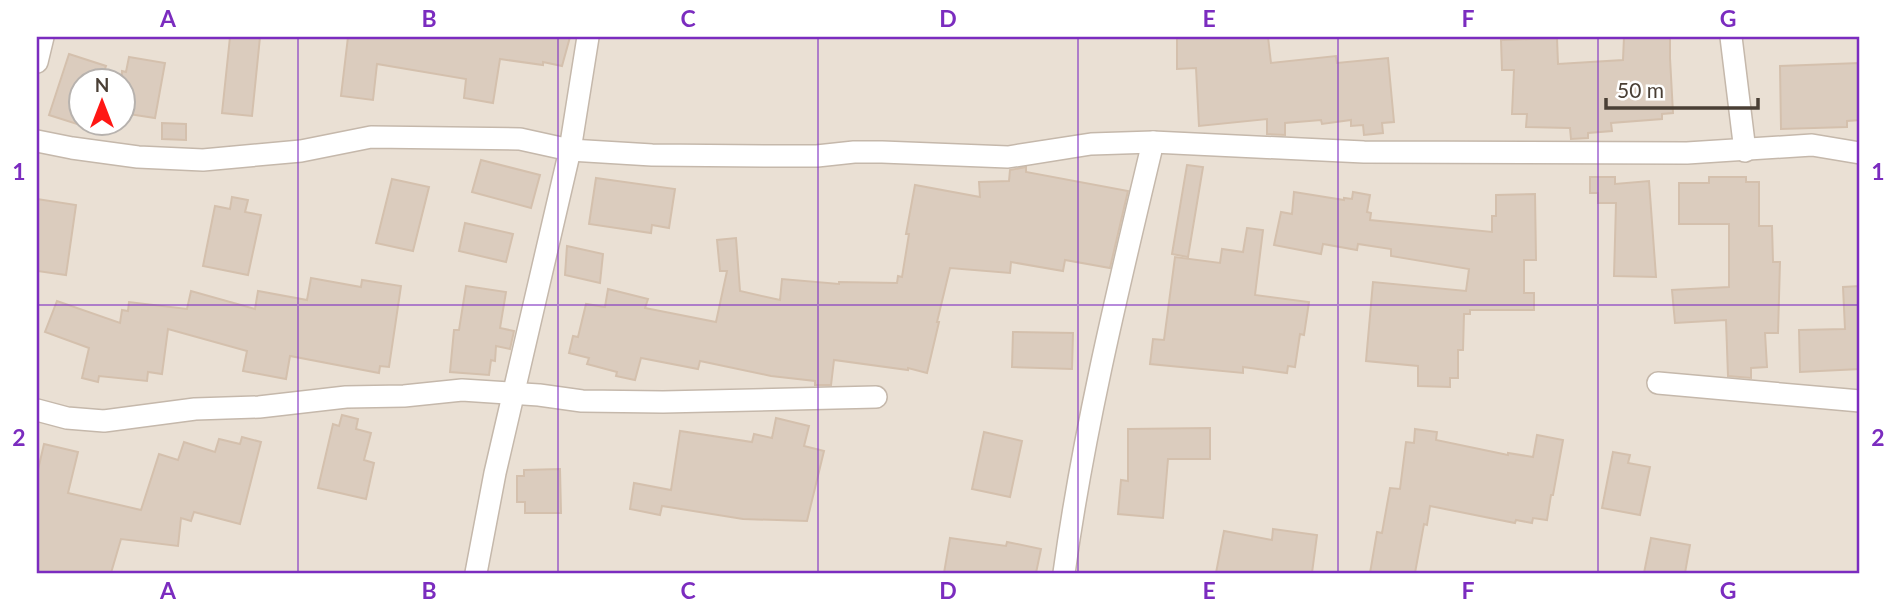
<svg xmlns="http://www.w3.org/2000/svg" width="1897" height="610" viewBox="0 0 1897 610" font-family="Lato,sans-serif">
  <style>
    .residential { fill: #eae0d4; fill-rule: evenodd }
    .building { fill: #dbccbe; stroke: #d4c0ad; stroke-width: 2 }
    .lines { fill: none; stroke-linecap: round; stroke-linejoin: round }
    .street-casing { stroke: #c5b8ab; stroke-width: 24 }
    .street { stroke: #fff; stroke-width: 21 }
    .grid { fill: none; stroke: #7b2cbf; stroke-width: 2; stroke-opacity: 0.55 }
    .neatline { fill: none; stroke: #7b2cbf; stroke-width: 2.5 }
    .grid-label { font-size: 23px; text-anchor: middle; font-weight: bold; fill: #7b2cbf }
  </style>
  <rect width="100%" height="100%" fill="#f5efe7"/>
  <path class="residential" d="M37,37H1860V573H37ZM80,80H122V122H80Z"/>
  <g class="building">
    <polygon points="230,37 260,37 252,116 222,113"/>
    <polygon points="348,37 570,37 562,66 543,62 543,65 500,59 493,103 464,98 466,79 377,64 373,100 341,96"/>
    <polygon points="1177,37 1268,37 1271,63 1336,56 1337,63 1388,58 1394,122 1382,123 1383,133 1364,135 1363,125 1351,126 1351,120 1322,124 1321,120 1285,123 1285,135 1267,134 1267,119 1199,126 1196,68 1177,69"/>
    <polygon points="1624,37 1670,37 1670,58 1673,113 1662,114 1662,119 1611,123 1612,131 1588,133 1588,138 1571,139 1570,128 1526,127 1527,114 1512,114 1514,70 1502,70 1501,40 1557,38 1558,64 1623,60"/>
    <polygon points="69,54 106,66 101,80 80,80 80,125 49,115"/>
    <polygon points="129,57 165,63 155,118 122,113 122,71 126,72"/>
    <polygon points="1859,63 1860,120 1847,121 1847,127 1781,129 1780,66"/>
    <polygon points="162,123 186,124 186,140 162,139"/>
    <polygon points="481,160 540,175 531,208 472,192"/>
    <polygon points="1187,165 1203,167 1188,257 1172,254"/>
    <polygon points="1026,167 1026,172 1128,191 1110,268 1065,260 1063,271 1011,262 1010,273 950,268 937,322 939,322 927,373 908,368 908,370 834,360 831,385 815,385 815,381 771,376 700,361 698,369 641,358 635,380 616,376 617,372 587,364 589,358 569,353 573,336 578,337 586,304 605,307 608,289 648,299 645,308 716,322 727,271 720,271 717,240 736,238 740,291 780,300 782,279 839,284 839,282 897,283 898,276 902,277 909,234 906,234 915,185 980,197 979,182 1009,181 1010,170"/>
    <polygon points="1590,177 1615,177 1615,184 1649,181 1656,277 1614,276 1616,203 1598,203 1598,193 1590,193"/>
    <polygon points="1709,177 1746,177 1746,182 1759,182 1759,226 1772,226 1773,262 1780,262 1778,333 1765,333 1767,367 1751,368 1751,378 1728,376 1726,320 1675,323 1672,290 1729,287 1729,224 1679,224 1679,183 1709,183"/>
    <polygon points="596,178 675,189 669,228 652,225 651,233 589,224"/>
    <polygon points="392,179 429,187 413,251 376,243"/>
    <polygon points="1294,192 1344,200 1344,198 1352,199 1353,192 1370,195 1367,212 1371,213 1370,220 1492,232 1492,216 1496,216 1496,195 1535,194 1536,260 1524,260 1524,293 1534,293 1534,310 1470,310 1470,314 1464,314 1463,350 1458,350 1458,378 1450,378 1450,387 1418,386 1418,366 1366,361 1373,282 1466,291 1469,269 1391,256 1391,249 1358,244 1357,250 1323,244 1321,254 1274,245 1281,212 1292,214"/>
    <polygon points="232,197 248,200 245,212 261,215 248,275 203,266 215,206 230,209"/>
    <polygon points="37,199 76,205 66,275 37,271"/>
    <polygon points="465,223 513,234 506,262 459,251"/>
    <polygon points="1247,228 1263,230 1255,295 1309,302 1304,335 1300,334 1295,367 1288,366 1287,373 1243,367 1243,373 1150,364 1153,339 1164,340 1175,257 1220,263 1222,249 1243,252"/>
    <polygon points="567,246 603,254 600,283 565,275"/>
    <polygon points="311,278 361,287 362,280 401,286 389,367 380,366 379,373 290,356 286,379 243,371 247,351 168,329 162,374 148,372 147,381 99,376 98,382 82,378 89,348 45,332 57,301 120,323 122,310 128,311 129,302 187,309 191,291 255,309 258,291 307,300"/>
    <polygon points="466,286 506,292 500,328 514,331 510,349 496,346 495,361 491,360 489,375 450,372 454,330 459,330"/>
    <polygon points="1860,286 1860,369 1800,372 1799,330 1845,329 1843,287"/>
    <polygon points="1013,332 1073,333 1072,369 1012,367"/>
    <polygon points="342,415 358,419 356,429 371,433 364,460 374,463 366,499 318,488 333,424 339,426"/>
    <polygon points="776,418 809,426 804,446 824,451 807,521 743,519 662,506 660,515 630,509 634,483 671,490 680,431 752,442 754,434 772,438"/>
    <polygon points="1210,428 1210,459 1168,459 1163,518 1118,514 1121,480 1128,481 1128,429"/>
    <polygon points="1415,429 1437,432 1436,440 1508,455 1508,453 1533,457 1537,435 1563,440 1553,495 1551,495 1547,520 1533,518 1532,523 1516,520 1515,523 1430,506 1427,525 1424,524 1415,573 1370,573 1377,532 1382,533 1390,488 1400,489 1406,442 1414,443"/>
    <polygon points="984,432 1022,441 1010,497 972,489"/>
    <polygon points="242,437 261,442 240,524 194,512 191,521 181,518 178,546 121,539 111,573 37,573 37,474 44,444 78,452 68,493 141,510 159,454 178,460 184,442 215,452 219,439 240,444"/>
    <polygon points="1613,452 1630,455 1628,463 1650,467 1640,515 1602,508"/>
    <polygon points="560,469 561,513 525,513 525,502 517,502 517,476 524,476 524,470"/>
    <polygon points="1273,529 1317,535 1312,573 1216,573 1224,531 1272,540"/>
    <polygon points="950,538 1006,546 1007,542 1041,549 1036,573 944,573"/>
    <polygon points="1651,538 1690,545 1685,573 1644,573"/>
  </g>
  <g class="lines">
    <g class="street-casing">
      <g id="street">
        <polyline points="1731,37 1745,151"/>
        <polyline points="37,62 43,37"/>
        <polyline points="37,141 72,148 138,157 203,160 301,151 371,137 520,139 570,150 652,155 767,156 817,156 854,152 882,152 1008,157 1091,144 1153,142 1364,152 1687,153 1812,145 1860,153"/>
        <polyline points="1658,383 1860,401"/>
        <polyline points="37,410 67,418 104,421 195,409 259,407 346,397 404,396 462,390 539,395 582,401 663,402 876,397"/>
        <polyline points="476,573 495,473 570,150 588,37"/>
        <path d="M1064,573C1084,428 1119,285 1153,142"/>
      </g>
    </g>
    <use href="#street" class="street"/>
  </g>
  <path class="grid" d="M298,37V573M558,37V573M818,37V573M1078,37V573M1338,37V573M1598,37V573M37,305H1860"/>
  <rect width="1897" height="610" fill="none" stroke="#ffffff" stroke-width="77"/>
  <g transform="translate(102 102)"><circle r="33" fill="#ffffff" stroke="#b7b2ae" stroke-width="2"/>
  <path d="M0-5L12 26L0 18L-12 26Z" fill="#ff1714"/>
  <text y="-10" font-size="19" font-weight="bold" text-anchor="middle" fill="#4a3f35">N</text>
  </g>
  <path d="M1606 98v10h152v-10" fill="none" stroke="#4a3f35" stroke-width="3.5"/>
  <text x="1617" y="98" font-size="21" fill="#4a3f35" stroke="#ffffff" stroke-width="5" paint-order="stroke">50 m</text>
  <rect x="38" y="38" width="1820" height="534" class="neatline"/>
  <g class="grid-label">
    <text x="168" y="27">A</text>
    <text x="429" y="27">B</text>
    <text x="688" y="27">C</text>
    <text x="948" y="27">D</text>
    <text x="1209" y="27">E</text>
    <text x="1468" y="27">F</text>
    <text x="1728" y="27">G</text>
    <text x="19" y="180">1</text>
    <text x="1878" y="180">1</text>
    <text x="19" y="446">2</text>
    <text x="1878" y="446">2</text>
    <text x="168" y="599">A</text>
    <text x="429" y="599">B</text>
    <text x="688" y="599">C</text>
    <text x="948" y="599">D</text>
    <text x="1209" y="599">E</text>
    <text x="1468" y="599">F</text>
    <text x="1728" y="599">G</text>
  </g>
</svg>
